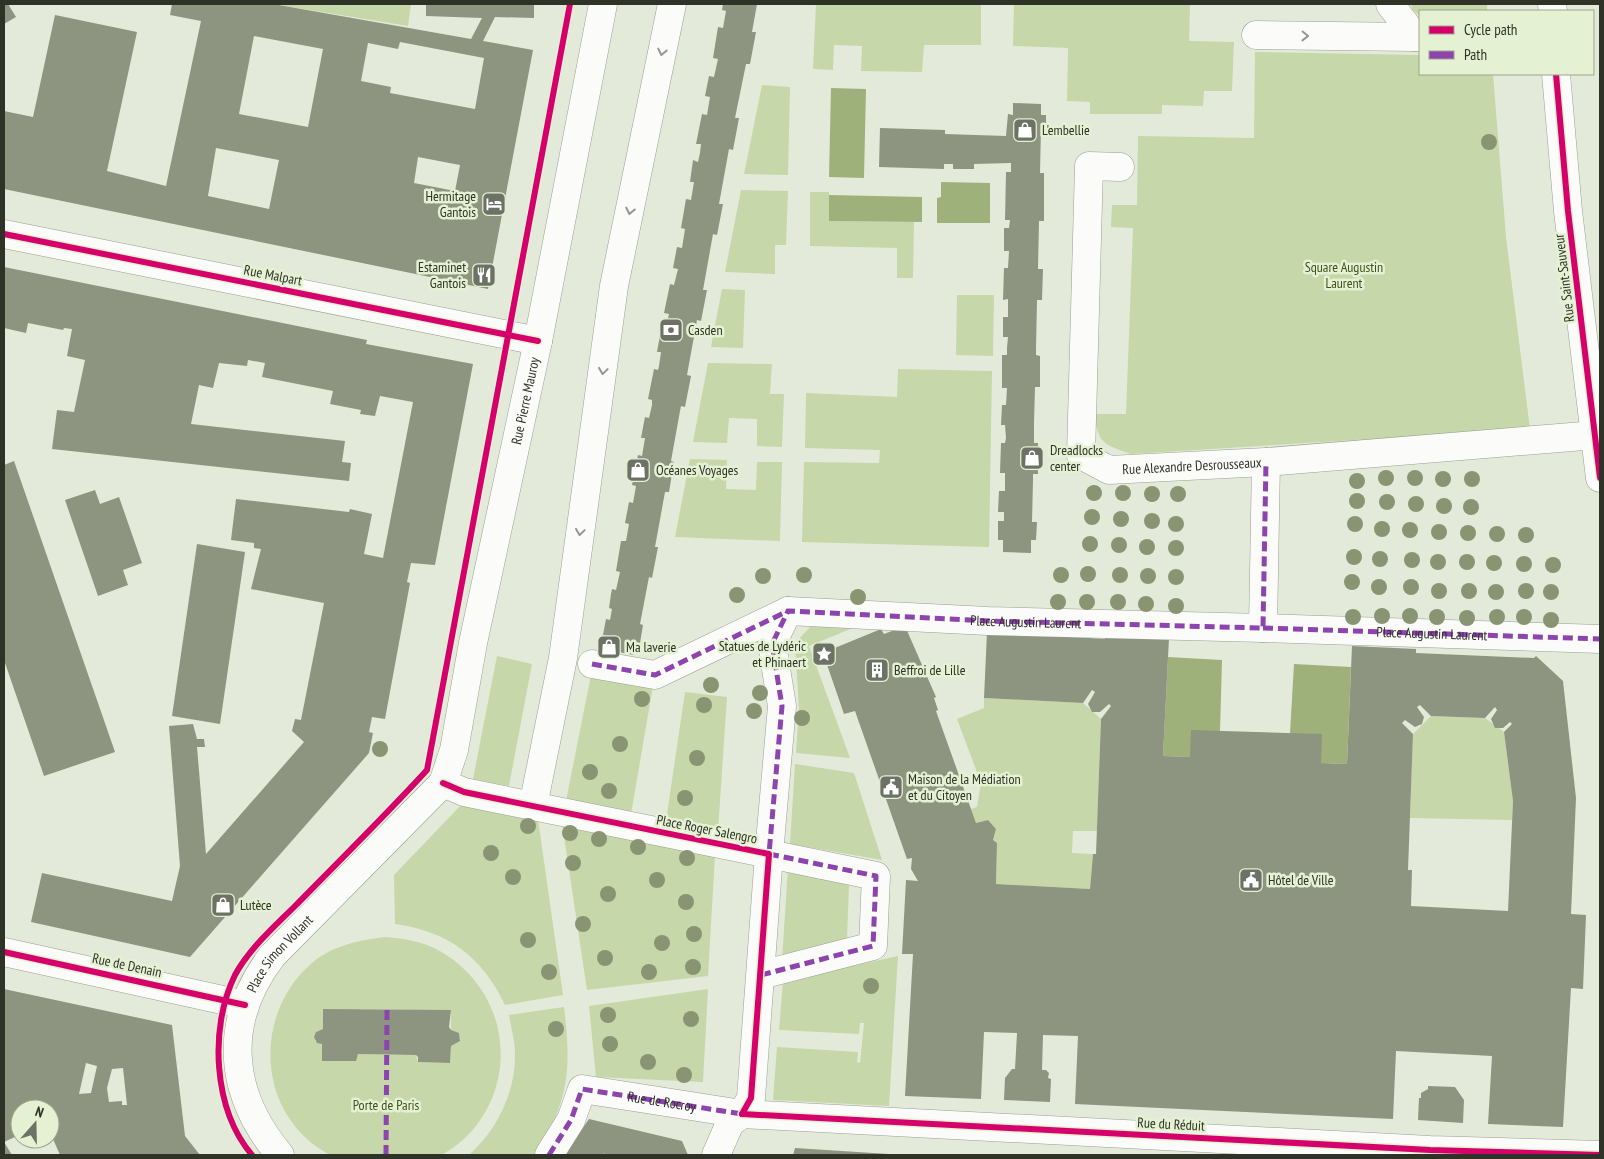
<svg xmlns="http://www.w3.org/2000/svg" width="1604" height="1159" viewBox="0 0 1604 1159" font-family="'PT Sans Narrow',sans-serif">
  <style>
    .green { fill: #c6d7aa; fill-rule: evenodd }
    .water { fill: #9eb17b }
    .building { fill: #8d947f; fill-rule: evenodd }
    .lines { fill: none; stroke-linecap: round; stroke-linejoin: round }
    .minor-casing { stroke: #999e91; stroke-width: 29 }
    .minor { stroke: #fbfcf9; stroke-width: 28 }
    .quiet { stroke: #8e44ad; stroke-width: 5; stroke-dasharray: 10 5; stroke-linecap: butt }
    .cycleway-casing { stroke: #e5f1d3; stroke-width: 9 }
    .cycleway { stroke: #d6006c; stroke-width: 6 }
    .tree { fill: #899572 }
    .oneway { stroke: #949790 }
    .labels { text-anchor: middle; dominant-baseline: central; stroke-width: 5; stroke-linejoin: round; paint-order: stroke }
    .poi-label { font-size: 14px; fill: #2e3227; stroke: #e5f1d3; text-anchor: start }
    .park-label { font-size: 14px; fill: #3f501c; stroke: #e5f1d3 }
    .street-label { font-size: 14px; fill: #2e3227; stroke: #e5f1d3 }
  </style>
  <rect width="100%" height="100%" fill="#e4eada"/>
  <g class="green">
    <polygon points="273,4 411,4 408,26"/>
    <polygon points="816,4 981,4 981,45 924,45 922,72 861,71 862,46 834,45 833,70 813,69"/>
    <polygon points="1014,4 1190,4 1189,41 1234,42 1232,91 1204,91 1203,106 1162,105 1162,114 1090,114 1090,102 1067,101 1068,48 1013,46"/>
    <polygon points="1411,4 1487,4 1487,11 1420,11 1420,16 1413,10"/>
    <path d="M1255,52L1420,55V74H1493L1506,237L1530,429L1131,454C1103,444 1098,444 1095,414H1126L1133,228L1111,227L1112,205H1137L1138,136L1254,138Z"/>
    <polygon points="762,85 790,87 788,175 744,174"/>
    <polygon points="741,190 788,191 786,245 775,245 775,274 725,272"/>
    <polygon points="810,192 829,192 829,221 914,222 913,278 897,278 897,248 810,246"/>
    <polygon points="722,289 745,290 743,348 711,347"/>
    <polygon points="957,295 994,295 993,356 956,355"/>
    <polygon points="708,363 772,364 770,394 784,394 782,447 757,446 757,419 729,418 727,443 693,442"/>
    <polygon points="898,369 992,371 989,547 802,542 804,462 879,463 880,450 805,448 806,393 897,397"/>
    <polygon points="690,459 727,460 726,489 756,490 757,462 782,462 780,541 675,537"/>
    <polygon points="817,620 855,627 809,646 850,758 796,753 799,708 795,643"/>
    <polygon points="497,656 532,664 509,786 473,779"/>
    <polygon points="591,675 653,686 631,814 566,801"/>
    <polygon points="685,692 727,697 718,831 666,821"/>
    <polygon points="984,698 1083,703 1101,719 1097,831 1073,831 1072,853 1093,854 1090,889 996,884 997,843 993,840 996,829 988,820 976,823 971,809 977,807 981,783 957,719 984,708"/>
    <polygon points="1431,716 1485,718 1504,732 1513,801 1512,820 1410,818 1413,734"/>
    <polygon points="795,764 854,773 882,860 790,844"/>
    <path d="M462,804L538,819L563,995L505,1005C482,956 447,931 395,924L394,875Z"/>
    <polygon points="562,823 715,855 708,976 587,990"/>
    <polygon points="788,868 845,878 849,886 847,939 782,960"/>
    <path d="M386,937C404,939 422,941 438,950C491,979 514,1040 493,1096C483,1121 465,1143 441,1155H330C257,1117 251,1015 312,963C333,945 360,940 386,937ZM362,1009L451,1011V1030L459,1033L460,1041L451,1046L450,1063L418,1062L416,1055L358,1054V1056L322,1061V1044L315,1041L316,1032L323,1029V1025Z"/>
    <polygon points="898,956 889,1106 773,1100 777,1047 858,1052 857,1062 860,1063 864,1023 860,1023 859,1034 779,1030 783,981"/>
    <polygon points="708,989 703,1082 596,1077 589,1006"/>
    <path d="M564,1007C572,1072 568,1097 538,1155H469C497,1130 516,1092 515,1053C515,1041 511,1028 509,1015Z"/>
  </g>
  <g class="water">
    <polygon points="831,88 866,89 864,178 829,177"/>
    <polygon points="941,182 990,183 990,223 937,223 937,198 941,197"/>
    <polygon points="829,195 922,197 922,222 829,221"/>
    <polygon points="1168,657 1222,660 1220,731 1190,757 1163,756"/>
    <polygon points="1294,664 1351,667 1347,764 1321,763 1290,733"/>
  </g>
  <g class="building">
    <polygon points="4,4 8,4 16,17 4,24"/>
    <path d="M172,4H273L471,39L482,18L426,16V4H534V18L495,17L483,41L533,50L488,289L4,189V111L33,117L55,15L137,32L107,171L166,186L201,21L170,15ZM254,36L323,49L308,127L239,114ZM400,42L484,58L475,109L390,93L391,87L361,81L368,43L398,49ZM216,148L279,160L269,209L208,196ZM418,157L460,165L455,191L414,183Z"/>
    <polygon points="723,4 757,4 752,32 756,32 750,64 746,64 735,118 739,118 733,150 729,149 719,204 723,204 717,235 713,234 703,290 707,290 701,321 697,320 687,375 691,376 685,407 681,406 680,411 671,461 674,462 669,492 665,492 655,547 658,547 652,578 649,577 640,624 643,625 640,643 635,642 633,655 605,649 607,636 603,635 606,619 610,620 612,609 609,608 611,594 612,589 616,590 620,572 616,571 621,541 626,541 629,524 625,523 629,502 633,503 636,486 632,485 638,455 642,456 645,438 641,438 645,417 649,418 652,405 652,400 648,399 654,369 658,370 659,366 661,352 657,352 661,330 666,331 667,323 669,314 664,313 670,284 674,285 678,269 673,268 677,247 682,248 685,229 681,228 686,199 691,200 694,182 690,182 693,160 698,162 700,153 701,144 696,144 702,114 707,115 710,97 705,96 709,76 714,77 718,59 713,58 718,27 723,28 726,11 722,10"/>
    <polygon points="1013,103 1041,104 1041,115 1046,115 1046,127 1041,127 1040,173 1044,173 1044,221 1039,221 1038,269 1043,269 1042,300 1037,300 1036,348 1036,355 1040,356 1040,387 1035,387 1034,423 1034,443 1038,443 1038,474 1033,474 1033,480 1032,522 1037,522 1036,540 1031,540 1031,553 1003,552 1003,540 998,540 998,521 1004,521 1004,512 998,512 999,491 1005,491 1005,473 1000,473 1001,443 1005,443 1006,438 1005,425 1001,425 1002,405 1006,405 1007,388 1002,388 1002,355 1007,355 1007,348 1008,337 1003,337 1003,317 1008,317 1008,299 1003,300 1004,268 1008,268 1009,251 1004,251 1004,228 1009,228 1010,220 1005,220 1006,172 1011,172 1011,163 974,164 974,169 953,169 953,164 944,164 944,169 879,167 880,128 945,130 945,134 1006,136 1008,114 1013,115"/>
    <polygon points="4,267 352,337 367,340 366,344 473,364 435,565 411,563 407,582 410,583 385,719 372,717 369,732 373,733 369,753 190,957 31,922 42,873 172,901 180,866 169,726 193,724 197,739 204,739 205,747 197,747 206,854 304,742 292,731 295,719 301,720 324,603 251,589 261,549 254,548 254,543 231,540 236,499 349,512 350,509 372,514 364,554 383,558 413,402 380,396 375,416 360,414 361,410 330,404 333,391 262,377 265,363 248,360 247,366 219,363 213,388 199,385 191,424 345,441 342,462 351,463 349,481 52,449 57,410 74,412 85,360 67,356 72,329 64,328 63,330 28,323 26,333 4,328"/>
    <polygon points="14,461 115,752 44,776 4,660 4,465"/>
    <polygon points="95,490 100,504 119,497 142,563 123,570 128,585 98,596 65,500"/>
    <polygon points="197,544 245,552 220,724 172,716"/>
    <path d="M905,626L936,697L934,698L938,710L936,711L976,823L988,820L996,829L993,840L997,843L996,884L1090,889L1093,854H1096L1101,719L1111,706L1109,704L1100,712H1092L1088,704L1095,692L1092,690L1083,703L984,698L987,632L1105,639V635L1169,638L1163,756L1190,757L1191,730L1322,734L1321,763L1347,764L1352,646L1416,649V653L1534,658L1536,656L1563,681L1576,798L1571,914L1586,915L1583,989L1571,988L1563,1127L1488,1124L1492,1056L1396,1051L1393,1119L1075,1104L1078,1036L1043,1035L1042,1070H1046L1049,1073L1048,1078L1051,1079L1050,1102L1004,1100L1005,1078L1012,1069H1015L1017,1033L984,1032L981,1099L905,1096L913,954H902L906,880L918,881L911,869L912,858L907,859L855,711L844,714L824,656L825,652L881,629L884,634ZM1420,705L1431,716L1485,718L1495,707L1497,710L1491,719L1495,728H1503L1510,722L1512,724L1504,732L1513,801L1508,911L1411,906L1412,870H1408L1413,734L1402,723L1405,720L1415,727L1422,724L1424,717L1417,707Z"/>
    <path d="M4,989L172,1025L185,1136L200,1155H60L50,1132V1109H20V1130L15,1132L17,1136L4,1142L12,1155H4ZM86,1063L97,1066L91,1093L79,1094ZM123,1068L127,1105H122V1101L109,1102L107,1088L112,1069Z"/>
    <polygon points="323,1009 451,1010 449,1027 451,1030 459,1033 460,1041 451,1046 450,1063 418,1062 418,1057 416,1055 358,1054 356,1061 322,1061 322,1044 317,1043 314,1037 316,1032 323,1029"/>
    <polygon points="1428,1086 1455,1087 1464,1100 1463,1123 1418,1120 1419,1098 1421,1098 1421,1093 1428,1089"/>
    <polygon points="589,1119 682,1141 688,1155 605,1155 604,1153 603,1155 564,1155"/>
    <polygon points="795,1148 889,1154 889,1155 793,1155"/>
  </g>
  <g class="lines">
    <g class="minor-casing">
      <g id="minor">
        <polyline points="1390,4 1415,37 1420,37"/>
        <polyline points="1552,4 1553,11"/>
        <polyline points="1256,35 1415,37"/>
        <polyline points="1556,74 1568,211 1600,478"/>
        <path id="s1" d="M1120,167L1089,166L1081,455L1109,470L1266,462L1596,435"/>
        <polyline points="4,234 538,341"/>
        <polyline points="1263,628 1600,639"/>
        <polyline points="592,664 655,675 788,611"/>
        <polyline points="443,783 464,792 769,854 751,1098 742,1114"/>
        <polyline points="533,806 563,658 614,286 672,4"/>
        <polyline points="4,952 245,1005"/>
        <path id="s2" d="M761,975L873,946L876,876L769,854L782,706L772,644L788,611L988,621L1263,628L1266,462"/>
        <path id="s3" d="M280,1155C228,1093 222,1022 272,956L443,783L454,750L473,643L538,341L603,4"/>
        <polyline points="549,1155 571,1120 582,1089 742,1114 1430,1150 1600,1155"/>
        <polyline points="716,1155 730,1123 742,1114"/>
      </g>
    </g>
    <use href="#minor" class="minor"/>
    <g class="quiet">
      <path id="s4" d="M1263,628L1600,639"/>
      <polyline points="592,664 655,675 788,611"/>
      <polyline points="761,975 873,946 876,876 769,854 782,706 772,644 788,611 988,621 1263,628 1266,462"/>
      <polyline points="386,1155 387,1010"/>
      <path id="s5" d="M549,1155L571,1120L582,1089L742,1114L744,1110"/>
    </g>
    <g class="cycleway-casing">
      <g id="cycleway">
        <polyline points="1556,74 1568,211 1600,478"/>
        <polyline points="4,234 538,341"/>
        <polyline points="443,783 464,792 769,854 751,1098 742,1114"/>
        <polyline points="4,952 245,1005"/>
        <polyline points="742,1114 1430,1150 1600,1155"/>
        <path d="M252,1155C213,1109 209,1028 235,975C249,949 274,927 295,906C339,861 384,817 427,770L570,4"/>
      </g>
    </g>
    <use href="#cycleway" class="cycleway"/>
  </g>
  <g class="tree">
    <circle cx="1489" cy="142" r="8"/>
    <circle cx="1386" cy="478" r="8"/>
    <circle cx="1415" cy="478" r="8"/>
    <circle cx="1443" cy="479" r="8"/>
    <circle cx="1472" cy="479" r="8"/>
    <circle cx="1357" cy="481" r="8"/>
    <circle cx="1094" cy="493" r="8"/>
    <circle cx="1123" cy="493" r="8"/>
    <circle cx="1152" cy="494" r="8"/>
    <circle cx="1178" cy="494" r="8"/>
    <circle cx="1357" cy="501" r="8"/>
    <circle cx="1387" cy="502" r="8"/>
    <circle cx="1416" cy="504" r="8"/>
    <circle cx="1444" cy="506" r="8"/>
    <circle cx="1471" cy="507" r="8"/>
    <circle cx="1092" cy="517" r="8"/>
    <circle cx="1121" cy="519" r="8"/>
    <circle cx="1152" cy="521" r="8"/>
    <circle cx="1176" cy="524" r="8"/>
    <circle cx="1355" cy="524" r="8"/>
    <circle cx="1382" cy="529" r="8"/>
    <circle cx="1410" cy="530" r="8"/>
    <circle cx="1439" cy="532" r="8"/>
    <circle cx="1468" cy="533" r="8"/>
    <circle cx="1497" cy="534" r="8"/>
    <circle cx="1526" cy="535" r="8"/>
    <circle cx="1090" cy="544" r="8"/>
    <circle cx="1119" cy="545" r="8"/>
    <circle cx="1147" cy="547" r="8"/>
    <circle cx="1176" cy="548" r="8"/>
    <circle cx="1354" cy="557" r="8"/>
    <circle cx="1380" cy="559" r="8"/>
    <circle cx="1412" cy="560" r="8"/>
    <circle cx="1438" cy="562" r="8"/>
    <circle cx="1467" cy="562" r="8"/>
    <circle cx="1494" cy="563" r="8"/>
    <circle cx="1524" cy="564" r="8"/>
    <circle cx="1553" cy="565" r="8"/>
    <circle cx="1088" cy="574" r="8"/>
    <circle cx="804" cy="575" r="8"/>
    <circle cx="1061" cy="575" r="8"/>
    <circle cx="1120" cy="575" r="8"/>
    <circle cx="763" cy="576" r="8"/>
    <circle cx="1148" cy="576" r="8"/>
    <circle cx="1176" cy="577" r="8"/>
    <circle cx="1352" cy="582" r="8"/>
    <circle cx="1379" cy="587" r="8"/>
    <circle cx="1411" cy="587" r="8"/>
    <circle cx="1439" cy="591" r="8"/>
    <circle cx="1469" cy="591" r="8"/>
    <circle cx="1526" cy="591" r="8"/>
    <circle cx="1496" cy="592" r="8"/>
    <circle cx="1551" cy="592" r="8"/>
    <circle cx="737" cy="595" r="8"/>
    <circle cx="858" cy="597" r="8"/>
    <circle cx="1058" cy="602" r="8"/>
    <circle cx="1087" cy="602" r="8"/>
    <circle cx="1118" cy="602" r="8"/>
    <circle cx="1146" cy="604" r="8"/>
    <circle cx="1176" cy="606" r="8"/>
    <circle cx="1382" cy="616" r="8"/>
    <circle cx="1410" cy="616" r="8"/>
    <circle cx="1353" cy="617" r="8"/>
    <circle cx="1437" cy="617" r="8"/>
    <circle cx="1497" cy="617" r="8"/>
    <circle cx="1524" cy="617" r="8"/>
    <circle cx="1467" cy="618" r="8"/>
    <circle cx="1551" cy="620" r="8"/>
    <circle cx="711" cy="685" r="8"/>
    <circle cx="760" cy="693" r="8"/>
    <circle cx="642" cy="699" r="8"/>
    <circle cx="704" cy="705" r="8"/>
    <circle cx="754" cy="711" r="8"/>
    <circle cx="802" cy="718" r="8"/>
    <circle cx="620" cy="744" r="8"/>
    <circle cx="380" cy="749" r="8"/>
    <circle cx="697" cy="758" r="8"/>
    <circle cx="590" cy="772" r="8"/>
    <circle cx="609" cy="791" r="8"/>
    <circle cx="685" cy="798" r="8"/>
    <circle cx="528" cy="826" r="8"/>
    <circle cx="570" cy="833" r="8"/>
    <circle cx="599" cy="839" r="8"/>
    <circle cx="638" cy="847" r="8"/>
    <circle cx="491" cy="853" r="8"/>
    <circle cx="687" cy="858" r="8"/>
    <circle cx="573" cy="863" r="8"/>
    <circle cx="513" cy="877" r="8"/>
    <circle cx="657" cy="880" r="8"/>
    <circle cx="608" cy="894" r="8"/>
    <circle cx="686" cy="902" r="8"/>
    <circle cx="583" cy="924" r="8"/>
    <circle cx="694" cy="934" r="8"/>
    <circle cx="528" cy="940" r="8"/>
    <circle cx="662" cy="943" r="8"/>
    <circle cx="605" cy="958" r="8"/>
    <circle cx="693" cy="967" r="8"/>
    <circle cx="549" cy="972" r="8"/>
    <circle cx="649" cy="972" r="8"/>
    <circle cx="871" cy="986" r="8"/>
    <circle cx="608" cy="1015" r="8"/>
    <circle cx="691" cy="1019" r="8"/>
    <circle cx="556" cy="1029" r="8"/>
    <circle cx="610" cy="1044" r="8"/>
    <circle cx="648" cy="1062" r="8"/>
    <circle cx="684" cy="1075" r="8"/>
  </g>
  <defs><path id="oneway-chevron" d="M-2-3.5L2.5 0L-2 3.5" fill="none" stroke-width="1.6" stroke-linecap="round" stroke-linejoin="round" transform="scale(1.25)"/></defs>
  <g class="oneway">
    <use href="#oneway-chevron" transform="translate(1305 36) rotate(1)"/>
    <use href="#oneway-chevron" transform="translate(662 52) rotate(102)"/>
    <use href="#oneway-chevron" transform="translate(630 211) rotate(102)"/>
    <use href="#oneway-chevron" transform="translate(603 371) rotate(98)"/>
    <use href="#oneway-chevron" transform="translate(580 532) rotate(98)"/>
  </g>
  <defs>
    <g id="shop-square" transform="scale(1.25)"><rect x="-9" y="-9" width="18" height="18" rx="4" fill="#6e7266" stroke="#e5f1d3"/><path d="M-5-2.5h2.3a2.7 3.5 0 0 1 5.4 0H5L5.5 6h-11ZM-1.5-2.5h3a1.5 2.3 0 0 0-3 0Z" fill="#fff"/></g>
    <g id="hotel-square" transform="scale(1.25)"><rect x="-9" y="-9" width="18" height="18" rx="4" fill="#6e7266" stroke="#e5f1d3"/><path d="M-6-4.5h1.5V1H6V5H4.5V3h-9V5H-6ZM-4 0a1.8 1.8 0 1 1 3.6 0ZM.5 0V-2.5h3Q6-2.5 6 0Z" fill="#fff"/></g>
    <g id="restaurant-square" transform="scale(1.25)"><rect x="-9" y="-9" width="18" height="18" rx="4" fill="#6e7266" stroke="#e5f1d3"/><path d="M-5-6h1v4h1v-4h1v4h1v-4h1v5L-1.5 .5V6h-2V.5L-5-1ZM5-6V6H3V1.5H1.5Q1.5-4 5-6Z" fill="#fff"/></g>
    <g id="bank-square" transform="scale(1.25)"><rect x="-9" y="-9" width="18" height="18" rx="4" fill="#6e7266" stroke="#e5f1d3"/><path d="M-6-4H6V4H-6ZM0-2.3a2.3 2.3 0 1 0 0 4.6a2.3 2.3 0 1 0 0-4.6Z" fill="#fff"/></g>
    <g id="sight-square" transform="scale(1.25)"><rect x="-9" y="-9" width="18" height="18" rx="4" fill="#6e7266" stroke="#e5f1d3"/><path d="M0-6L1.8-2.2L6-1.7L2.9 1.2L3.7 5.4L0 3.3L-3.7 5.4L-2.9 1.2L-6-1.7L-1.8-2.2Z" fill="#fff"/></g>
    <g id="building-square" transform="scale(1.25)"><rect x="-9" y="-9" width="18" height="18" rx="4" fill="#6e7266" stroke="#e5f1d3"/><path d="M-4-6H4V6H1V3H-1V6H-4ZM-2.5-4.3h1.7v1.8h-1.7ZM.8-4.3h1.7v1.8H.8ZM-2.5-1h1.7V.8h-1.7ZM.8-1h1.7V.8H.8Z" fill="#fff"/></g>
    <g id="civic-square" transform="scale(1.25)"><rect x="-9" y="-9" width="18" height="18" rx="4" fill="#6e7266" stroke="#e5f1d3"/><path d="M-.6-6.5H3V-4.5H.6V-3L4-1V1h2V6H-6V1h2V-1L-.6-3ZM-1.2 2.5V6h2.4V2.5Z" fill="#fff"/></g>
  </defs>
  <g fill-rule="evenodd">
    <use href="#shop-square" x="1025" y="130"/>
    <use href="#hotel-square" x="494" y="204"/>
    <use href="#restaurant-square" x="484" y="275"/>
    <use href="#bank-square" x="671" y="330"/>
    <use href="#shop-square" x="1032" y="458"/>
    <use href="#shop-square" x="638" y="470"/>
    <use href="#shop-square" x="609" y="647"/>
    <use href="#sight-square" x="824" y="654"/>
    <use href="#building-square" x="877" y="670"/>
    <use href="#civic-square" x="891" y="787"/>
    <use href="#civic-square" x="1251" y="880"/>
    <use href="#shop-square" x="223" y="905"/>
  </g>
  <g class="labels">
    <g class="poi-label">
      <text x="1042" y="130">L'embellie</text>
      <text x="476" y="196" text-anchor="end">Hermitage<tspan x="476" dy="16">Gantois</tspan></text>
      <text x="466" y="267" text-anchor="end">Estaminet<tspan x="466" dy="16">Gantois</tspan></text>
      <text x="688" y="330">Casden</text>
      <text x="1050" y="450">Dreadlocks<tspan x="1050" dy="16">center</tspan></text>
      <text x="656" y="470">Océanes Voyages</text>
      <text x="806" y="646" text-anchor="end">Statues de Lydéric<tspan x="806" dy="16">et Phinaert</tspan></text>
      <text x="626" y="647">Ma laverie</text>
      <text x="894" y="670">Beffroi de Lille</text>
      <text x="908" y="779">Maison de la Médiation<tspan x="908" dy="16">et du Citoyen</tspan></text>
      <text x="1268" y="880">Hôtel de Ville</text>
      <text x="240" y="905">Lutèce</text>
    </g>
    <g class="park-label">
      <text x="1344" y="267">Square Augustin<tspan x="1344" dy="16">Laurent</tspan></text>
      <text x="386" y="1105">Porte de Paris</text>
    </g>
    <g class="street-label">
      <text transform="translate(273 275) rotate(11)">Rue Malpart</text>
      <text transform="translate(1564 278) rotate(-97)">Rue Saint-Sauveur</text>
      <text stroke="none"><textPath href="#s3" startOffset="852">Rue Pierre Mauroy</textPath></text>
      <text stroke="none"><textPath href="#s1" startOffset="435">Rue Alexandre Desrousseaux</textPath></text>
      <text stroke="none"><textPath href="#s2" startOffset="781">Place Augustin Laurent</textPath></text>
      <text stroke="none"><textPath href="#s4" startOffset="169">Place Augustin Laurent</textPath></text>
      <text transform="translate(707 829) rotate(11)">Place Roger Salengro</text>
      <text stroke="none"><textPath href="#s3" startOffset="224">Place Simon Vollant</textPath></text>
      <text transform="translate(127 965) rotate(12)">Rue de Denain</text>
      <text stroke="none"><textPath href="#s5" startOffset="155">Rue de Rocroy</textPath></text>
      <text transform="translate(1171 1124) rotate(3)">Rue du Réduit</text>
    </g>
  </g>
  <rect width="1604" height="1159" fill="none" stroke="#2e3227" stroke-width="10"/>
  <rect x="1419" y="10" width="175" height="65" fill="#e5f1d3" stroke="#9ca58e"/>
  <rect x="1429" y="26" width="25" height="8" fill="#d6006c" stroke="#9ca58e"/>
  <text x="1464" y="35" font-size="15" fill="#2e3227">Cycle path</text>
  <rect x="1429" y="51" width="25" height="8" fill="#8e44ad" stroke="#9ca58e"/>
  <text x="1464" y="60" font-size="15" fill="#2e3227">Path</text>
  <g transform="translate(35 1124) rotate(20)"><circle r="24" fill="#e5f1d3" stroke="#9ca58e"/>
  <path d="M0-4L9 19L0 12L-9 19Z" fill="#6e7266"/>
  <text y="-8" font-size="14" font-weight="bold" text-anchor="middle" fill="#2e3227">N</text>
  </g>
</svg>
